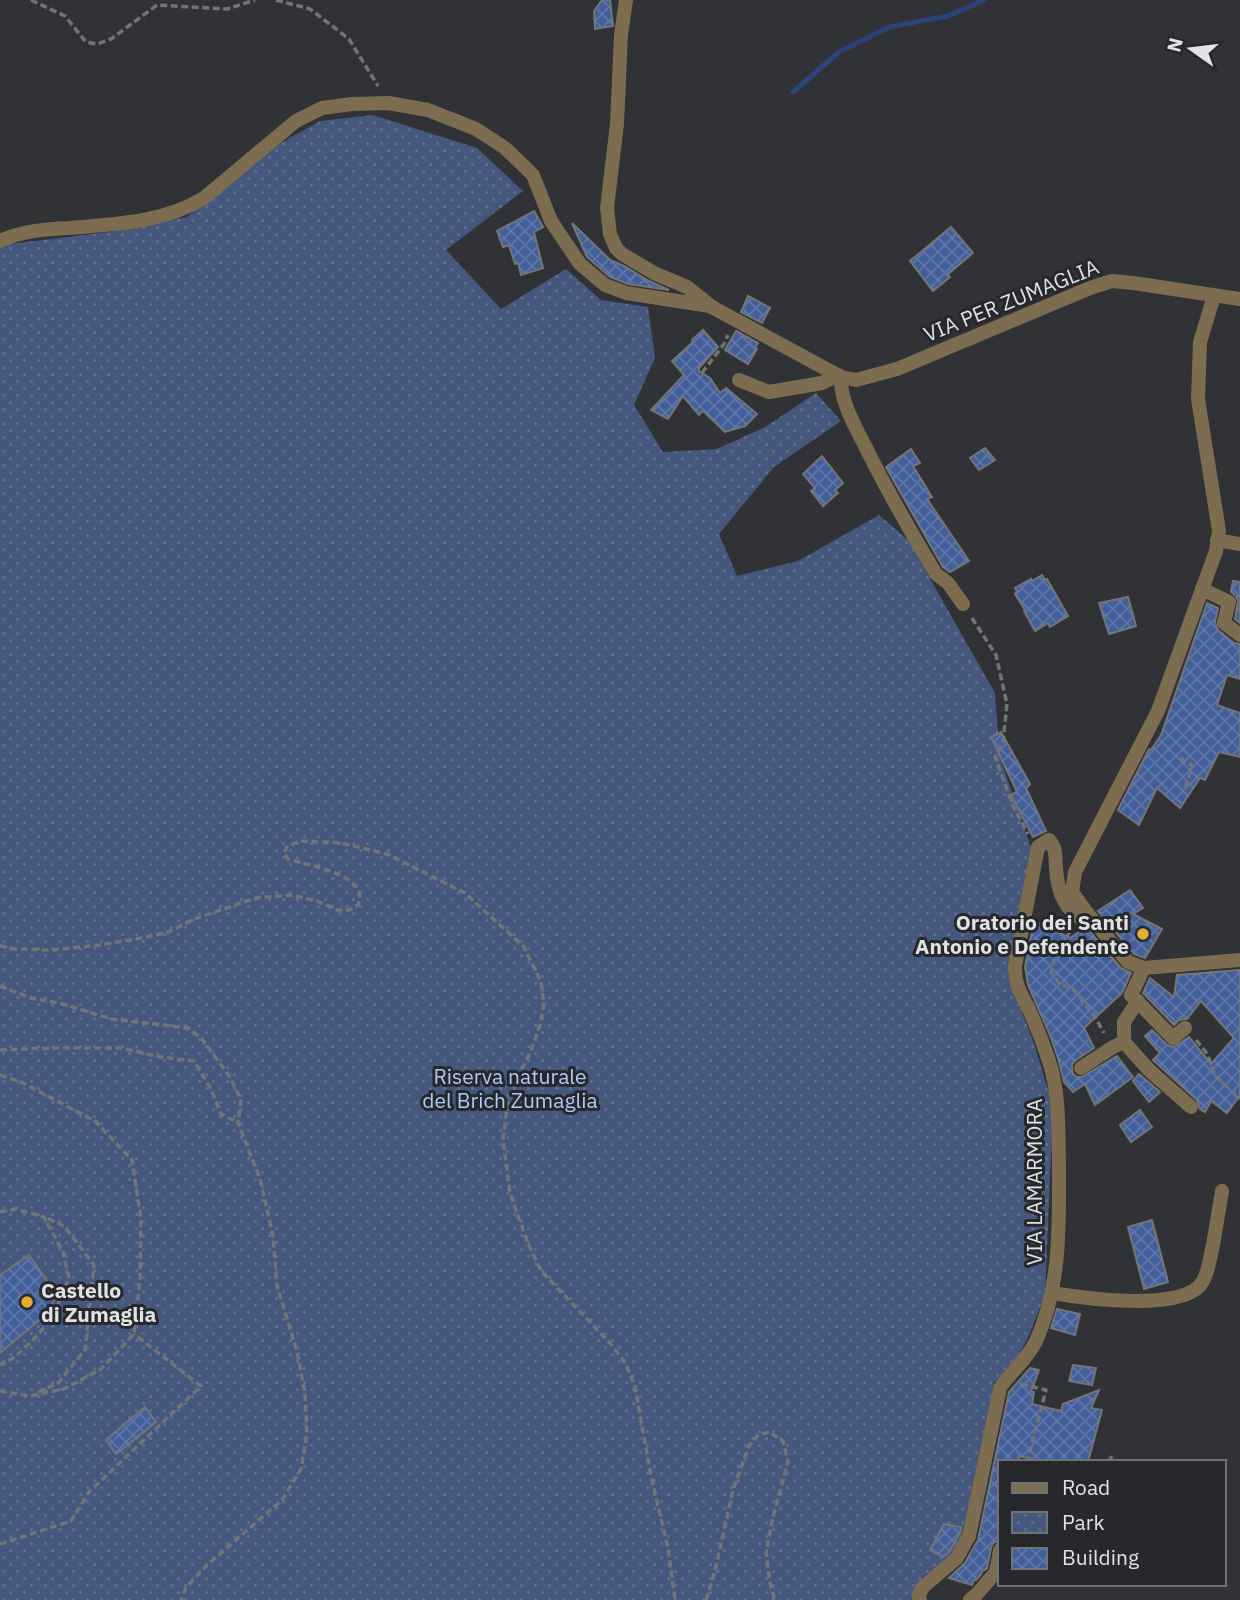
<svg xmlns="http://www.w3.org/2000/svg" width="1240" height="1600" viewBox="0 0 1240 1600" font-family="'IBM Plex Sans',sans-serif">
  <style>
    .park { fill: url(#park-dots) }
    .lines { fill: none; stroke-linecap: round; stroke-linejoin: round }
    .stream { stroke: #2a437b; stroke-width: 5 }
    .building { fill: url(#building-cross-hatch); stroke: #737578; stroke-width: 2 }
    .path { stroke: #727476; stroke-width: 3.5; stroke-dasharray: 7 3.5; stroke-linecap: butt }
    .minor { stroke: #7c6d51; stroke-width: 14 }
    .tertiary { stroke: #7c6d51; stroke-width: 14 }
    .poi-dot { fill: #e4ae35; stroke: #26282b; stroke-width: 2.5 }
    .labels { text-anchor: middle; dominant-baseline: central; stroke-width: 6; stroke-linejoin: round; paint-order: stroke }
    .street-label { font-size: 21px; fill: #e0e2e4; stroke: #26282b }
    .poi-label { font-size: 21px; font-weight: bold; fill: #e0e2e4; stroke: #26282b; text-anchor: end }
    .park-label { font-size: 21px; fill: #afc9fd; stroke: #26282b }
  </style>
  <defs>
    <pattern id="park-dots" width="8" height="8" patternUnits="userSpaceOnUse" patternTransform="scale(1.75)"><rect width="8" height="8" fill="#45577c"/><path d="M2 2h.1M6 6h.1" fill="none" stroke="#606f8e" stroke-width="1.8" stroke-linecap="round"/></pattern>
    <pattern id="building-cross-hatch" width="8" height="8" patternUnits="userSpaceOnUse" patternTransform="scale(1.75)"><rect width="8" height="8" fill="#435f9a"/><path d="M0 0l8 8M0 8l8-8" fill="none" stroke="#5e76a8"/></pattern>
  </defs>
  <rect width="100%" height="100%" fill="#303235"/>
  <polygon class="park" points="373,115 477,148 523,191 446,250 501,309 566,269 601,300 648,307 655,358 634,405 663,452 717,449 765,427 816,393 841,421 774,467 719,534 737,576 798,561 879,515 908,540 995,693 1000,758 1032,850 1008,975 1035,1046 1053,1107 1045,1295 1028,1338 1018,1356 994,1383 962,1535 952,1555 923,1577 910,1596 912,1600 0,1600 0,248 9,244 109,232 187,217 279,144 320,121"/>
  <g class="lines">
    <polyline class="stream" points="793,92 839,52 889,27 948,16 984,0"/>
  </g>
  <g class="building">
    <polygon points="602,0 610,0 613,26 595,29 594,11"/>
    <polygon points="534,211 543,227 534,232 543,268 521,275 518,263 515,264 509,245 503,247 497,231"/>
    <polygon points="572,223 610,260 624,266 649,281 669,290 628,284 610,277 587,257"/>
    <polygon points="951,227 973,253 948,274 950,277 933,291 910,261"/>
    <polygon points="748,296 770,308 762,323 741,312"/>
    <polygon points="703,330 718,347 699,368 699,371 710,378 720,393 726,388 757,414 745,426 725,432 703,411 699,415 683,396 668,419 651,410 684,375 672,361 693,342 692,340"/>
    <polygon points="736,331 758,343 755,348 757,349 748,364 725,350"/>
    <polygon points="985,448 995,460 979,470 970,458"/>
    <polygon points="911,449 920,463 913,466 932,497 927,499 969,561 950,572 943,567 886,467"/>
    <polygon points="822,456 843,483 835,490 838,493 823,506 811,491 815,488 803,474"/>
    <polygon points="1042,575 1045,580 1047,579 1068,616 1050,627 1048,623 1035,631 1024,611 1025,610 1015,594 1017,592 1015,588 1031,579 1032,581"/>
    <polygon points="1233,581 1240,582 1240,623 1235,619 1238,601 1236,596 1231,592"/>
    <polygon points="1128,597 1136,626 1109,634 1099,603"/>
    <polygon points="1207,603 1218,608 1215,622 1218,630 1234,643 1240,644 1240,679 1227,675 1217,705 1240,713 1240,757 1219,752 1205,780 1200,778 1180,808 1157,788 1139,825 1118,810 1149,749 1151,750 1161,735"/>
    <polygon points="1001,732 1030,784 1026,788 1046,831 1033,837 1011,795 1017,792 991,737"/>
    <polygon points="1130,890 1143,908 1133,914 1162,929 1145,958 1134,954 1098,911"/>
    <polygon points="1034,921 1070,938 1086,927 1121,968 1131,973 1122,993 1084,1028 1094,1048 1076,1060 1072,1064 1072,1069 1073,1074 1077,1077 1082,1077 1117,1056 1133,1077 1095,1105 1085,1084 1073,1092 1064,1082 1058,1058 1050,1035 1028,985 1025,967"/>
    <polygon points="1240,970 1240,1095 1227,1113 1211,1101 1205,1112 1200,1109 1197,1100 1153,1060 1160,1053 1145,1036 1152,1030 1167,1045 1174,1047 1189,1037 1211,1064 1234,1038 1201,1001 1187,1019 1179,1020 1174,1025 1143,993 1150,978 1174,997 1177,975"/>
    <polygon points="1139,1074 1160,1092 1149,1102 1133,1081"/>
    <polygon points="1140,1110 1152,1127 1131,1142 1120,1125"/>
    <polygon points="1152,1220 1168,1282 1144,1289 1128,1227"/>
    <polygon points="29,1255 49,1284 54,1286 57,1292 50,1311 0,1353 0,1275"/>
    <polygon points="1057,1309 1080,1314 1075,1335 1051,1328"/>
    <polygon points="1073,1365 1096,1368 1092,1385 1069,1381"/>
    <polygon points="1030,1368 1039,1370 1031,1392 1034,1392 1032,1404 1061,1411 1063,1404 1099,1390 1091,1408 1102,1410 1088,1462 1044,1462 1019,1456 1019,1462 1000,1462 1000,1536 999,1541 993,1543 991,1548 987,1568 985,1570 983,1570 980,1576 976,1580 974,1580 972,1585 949,1578 965,1563 978,1540 1009,1392"/>
    <polygon points="145,1407 156,1422 116,1454 106,1440"/>
    <polygon points="944,1524 961,1527 960,1533 949,1552 943,1557 930,1550"/>
  </g>
  <g class="lines">
    <g class="path">
      <polyline points="31,0 65,16 86,42 97,44 111,39 157,5 227,9 255,0"/>
      <polyline points="276,0 310,9 349,39 378,86"/>
      <polyline points="702,373 724,344 728,335"/>
      <polyline points="972,618 996,655 1007,704 1003,742 995,757 1013,806 1028,834"/>
      <polyline points="1180,758 1193,766 1185,787"/>
      <polyline points="1070,931 1056,955 1051,972 1059,983 1074,990 1095,1017 1104,1033"/>
      <path d="M0,946L16,949L52,950L100,945L141,938L169,932L194,919L256,898L290,895L317,901L337,910H349L358,905C360,899 361,894 357,888C345,871 308,865 288,859L284,853L287,847L299,841L341,843L387,854L465,893L524,947L541,982L544,1004L540,1025L531,1051L519,1075L507,1106L503,1140L510,1193L527,1241L541,1271L610,1343L626,1364L635,1387L651,1476L668,1548L675,1600"/>
      <polyline points="0,986 31,998 59,1003 112,1019 188,1028 202,1039 230,1077 241,1100 238,1123 260,1179 273,1236 277,1286 297,1351 305,1393 307,1434 301,1469 282,1500 206,1566 186,1588 181,1600"/>
      <polyline points="1196,1040 1208,1055 1214,1075 1240,1099"/>
      <polyline points="0,1050 55,1048 121,1048 161,1057 194,1061 211,1089 221,1114 238,1123"/>
      <polyline points="0,1075 23,1083 95,1121 132,1160 141,1219 140,1281 134,1334 101,1369 64,1389 30,1396 0,1391"/>
      <polyline points="0,1212 15,1209 44,1217 63,1252 69,1278 53,1317 34,1339 16,1356 7,1362 0,1365"/>
      <polyline points="1021,1384 1046,1390 1027,1462"/>
      <polyline points="38,1392 58,1383 85,1350 94,1265 64,1226 44,1217"/>
      <polyline points="1108,1462 1113,1455"/>
      <polyline points="0,1544 71,1521 89,1492 201,1386 134,1334"/>
      <polyline points="706,1600 715,1571 733,1490 749,1446 758,1435 769,1432 783,1441 788,1462 773,1517 766,1553 770,1583 775,1600"/>
    </g>
    <g class="minor">
      <polyline points="626,0 621,35 617,124 607,208 610,234 616,248 622,254 654,273 687,287 712,307"/>
      <polyline points="1214,296 1200,342 1198,399 1219,531 1216,551 1158,711 1075,872 1072,892 1088,914 1128,962 1144,968 1240,960"/>
      <path d="M841,377C840,403 857,429 868,452C889,494 912,534 936,574L948,583L963,604"/>
      <polyline points="739,380 769,392 822,383 838,375"/>
      <polyline points="1217,540 1240,544"/>
      <polyline points="1202,589 1229,602 1224,623 1240,635"/>
      <polyline points="1144,968 1131,995 1173,1038 1185,1028"/>
      <polyline points="1138,1001 1124,1022 1124,1042 1149,1070 1191,1107"/>
      <polyline points="1081,1068 1113,1047 1124,1042"/>
      <path d="M1052,1293C1082,1298 1187,1313 1203,1281C1209,1270 1210,1257 1213,1245C1216,1227 1219,1209 1222,1191"/>
      <path d="M920,1600L918,1596L923,1587L957,1558L969,1536L1000,1388C1011,1371 1027,1360 1036,1341C1061,1287 1059,1226 1059,1167C1058,1131 1060,1095 1049,1061C1044,1046 1038,1030 1032,1016C1024,997 1014,987 1015,966L1038,847L1049,840C1057,849 1055,856 1056,867C1057,887 1063,909 1082,919L1088,914"/>
      <polyline points="970,1600 976,1595 996,1572 1000,1550"/>
    </g>
    <path class="tertiary" d="M0,241C21,231 46,229 69,228C114,224 163,223 204,198L296,121L322,108L352,104L388,103L428,110L476,129L505,148L533,175L551,221L580,264L605,285L626,293L710,306L841,377L856,380L897,369L1090,288L1112,281L1133,283L1240,299"/>
  </g>
  <g class="poi-dot">
    <circle cx="1143" cy="934" r="7"/>
    <circle cx="27" cy="1302" r="7"/>
  </g>
  <g class="labels">
    <g class="street-label">
      <text transform="translate(1011 300) rotate(-22)">VIA PER ZUMAGLIA</text>
      <text transform="translate(1034 1182) rotate(-90)">VIA LAMARMORA</text>
    </g>
    <g class="poi-label">
      <text x="1129" y="922">Oratorio dei Santi<tspan x="1129" dy="24">Antonio e Defendente</tspan></text>
      <text x="41" y="1290" text-anchor="start">Castello<tspan x="41" dy="24">di Zumaglia</tspan></text>
    </g>
    <g class="park-label">
      <text x="510" y="1076">Riserva naturale<tspan x="510" dy="24">del Brich Zumaglia</tspan></text>
    </g>
  </g>
  <rect x="998" y="1460" width="228" height="126" fill="#26282b" stroke="#707275" stroke-width="2"/>
  <rect x="1012" y="1483" width="35" height="10" fill="#7c6d51" stroke="#707275" stroke-width="2"/>
  <text x="1062" y="1495" font-size="21" fill="#e0e2e4">Road</text>
  <rect x="1012" y="1512" width="35" height="21" fill="url(#park-dots)" stroke="#707275" stroke-width="2"/>
  <text x="1062" y="1530" font-size="21" fill="#e0e2e4">Park</text>
  <rect x="1012" y="1548" width="35" height="21" fill="url(#building-cross-hatch)" stroke="#707275" stroke-width="2"/>
  <text x="1062" y="1565" font-size="21" fill="#e0e2e4">Building</text>
  <g transform="translate(1191 49) rotate(284)" stroke="#26282b" stroke-width="5" paint-order="stroke">
  <path d="M0-5L12 26L0 18L-12 26Z" fill="#e0e2e4"/>
  <text y="-10" font-size="19" font-weight="bold" text-anchor="middle" fill="#e0e2e4">N</text>
  </g>
</svg>
